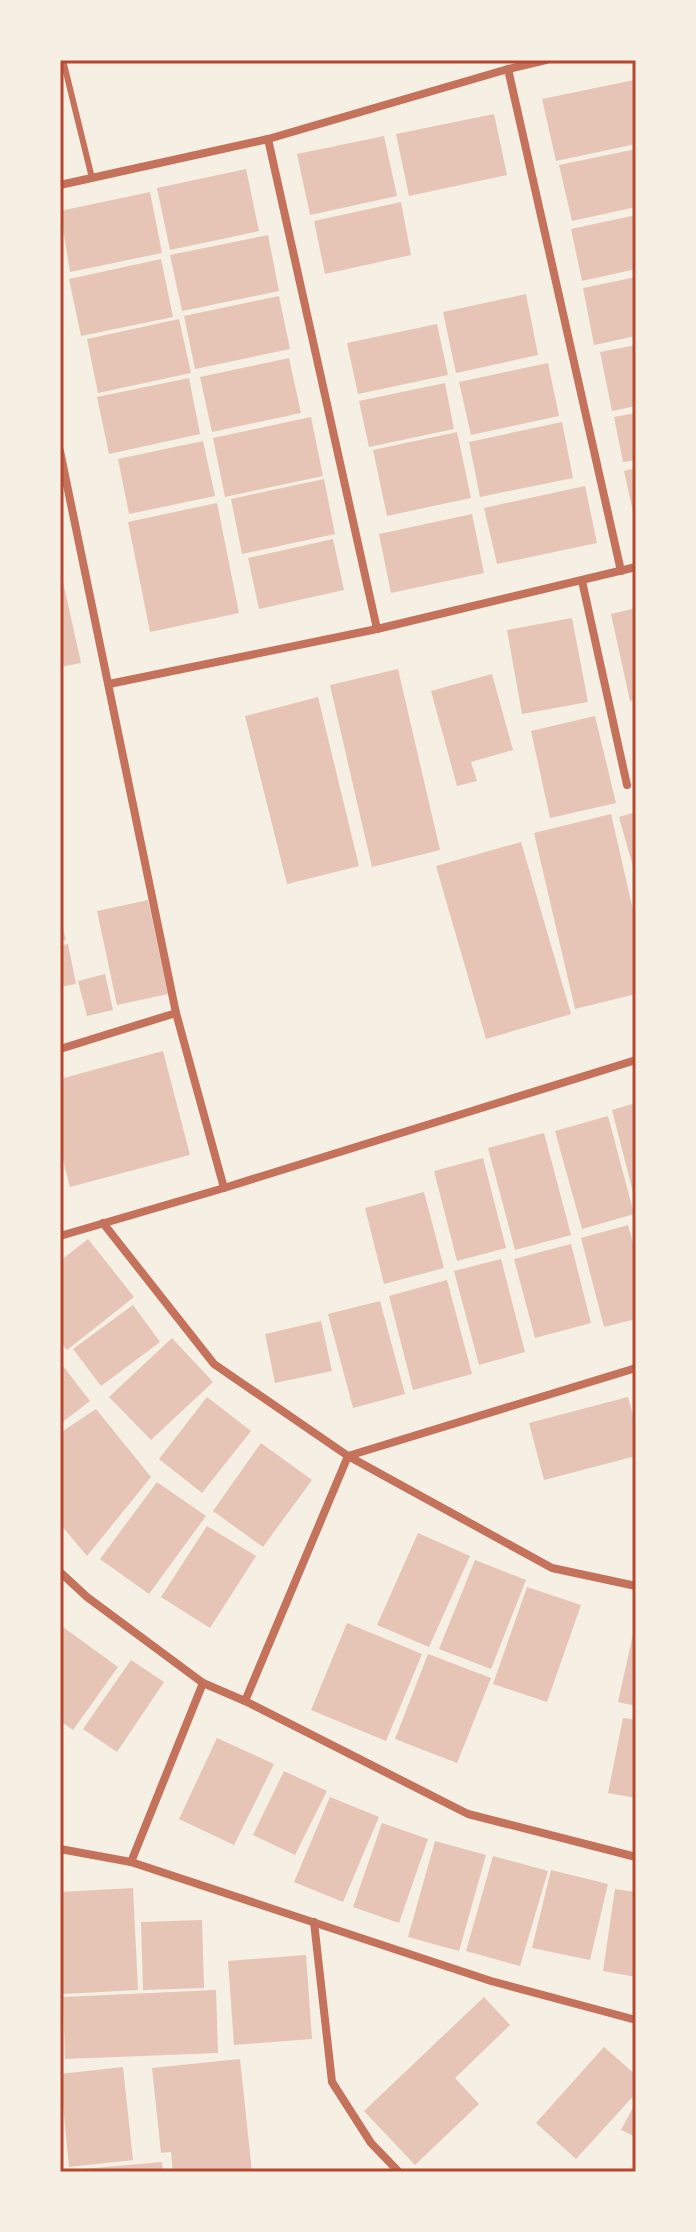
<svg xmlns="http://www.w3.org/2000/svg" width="696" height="2232" viewBox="0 0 696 2232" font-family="'Crimson Pro',serif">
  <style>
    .building { fill: #e6c5b7 }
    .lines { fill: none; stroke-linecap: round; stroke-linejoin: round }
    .service { stroke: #c5725c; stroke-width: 6 }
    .minor { stroke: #c5725c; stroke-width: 8 }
    .neatline { fill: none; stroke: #b5482f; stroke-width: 3 }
  </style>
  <rect width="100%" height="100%" fill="#f6efe4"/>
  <g class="building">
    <polygon points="634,80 636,144 556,161 542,99"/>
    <polygon points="494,114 507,175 409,196 396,134"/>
    <polygon points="384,136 397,196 310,215 297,154"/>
    <polygon points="636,149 636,207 572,221 559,165"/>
    <polygon points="246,169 259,231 170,250 157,188"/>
    <polygon points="150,192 162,253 70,272 60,211"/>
    <polygon points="401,202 411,255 325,274 314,221"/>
    <polygon points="636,215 636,269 582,281 571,229"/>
    <polygon points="268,235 279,291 182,311 170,255"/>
    <polygon points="161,259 173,317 81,336 69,279"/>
    <polygon points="636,277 636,336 594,345 583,288"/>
    <polygon points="526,294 538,355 456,373 443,312"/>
    <polygon points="279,296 290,349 195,369 184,316"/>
    <polygon points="179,319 191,373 98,393 87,339"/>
    <polygon points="437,324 448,375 358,394 347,343"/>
    <polygon points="636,345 636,406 612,411 600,352"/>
    <polygon points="289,358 301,413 212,432 200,377"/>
    <polygon points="548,363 559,416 471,435 459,382"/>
    <polygon points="189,378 200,434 109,454 97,397"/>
    <polygon points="445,383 454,429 369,447 359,401"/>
    <polygon points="636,413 636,460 623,462 614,417"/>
    <polygon points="311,417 323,476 225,497 213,438"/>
    <polygon points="562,422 573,478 480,497 469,442"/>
    <polygon points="457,432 471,498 387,516 373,450"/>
    <polygon points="203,441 215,496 129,514 118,459"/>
    <polygon points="636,468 636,521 635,521 624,471"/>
    <polygon points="324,479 335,534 242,554 231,499"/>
    <polygon points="585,486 597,543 497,564 484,508"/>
    <polygon points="217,503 239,613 150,632 128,522"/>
    <polygon points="472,514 484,573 391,593 379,534"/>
    <polygon points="333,539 344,590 259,609 248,558"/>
    <polygon points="60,568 81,663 60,667"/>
    <polygon points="636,608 636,700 630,701 611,614"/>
    <polygon points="572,618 588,702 522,714 507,630"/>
    <polygon points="398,669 440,850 372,867 330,685"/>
    <polygon points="492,674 513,750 471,762 477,781 457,786 431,691"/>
    <polygon points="318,697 359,866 287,884 245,716"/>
    <polygon points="595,716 616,803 550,818 531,731"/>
    <polygon points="636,812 636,874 635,874 619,817"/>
    <polygon points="611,814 636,923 636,994 575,1009 534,833"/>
    <polygon points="521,842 571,1014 486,1039 436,866"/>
    <polygon points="148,900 168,994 117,1005 97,911"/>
    <polygon points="60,917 66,940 60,941"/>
    <polygon points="68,944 76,984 60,987 60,946"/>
    <polygon points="105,974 113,1010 87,1016 78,981"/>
    <polygon points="163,1051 190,1155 70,1187 60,1149 60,1079"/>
    <polygon points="636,1103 636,1200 635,1200 612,1110"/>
    <polygon points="608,1116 634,1214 582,1229 555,1131"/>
    <polygon points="544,1133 571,1235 515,1250 488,1148"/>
    <polygon points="483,1158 506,1248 457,1261 434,1171"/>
    <polygon points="424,1192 444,1268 384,1284 365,1208"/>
    <polygon points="628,1225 636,1254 636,1319 604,1327 581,1238"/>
    <polygon points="88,1239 134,1297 67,1350 60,1342 60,1261"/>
    <polygon points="571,1244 591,1323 535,1338 514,1259"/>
    <polygon points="501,1259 525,1352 479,1365 454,1271"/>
    <polygon points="447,1280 472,1374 413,1390 389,1296"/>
    <polygon points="380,1301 405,1394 353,1408 328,1314"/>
    <polygon points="133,1305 160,1342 101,1386 73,1349"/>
    <polygon points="321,1321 332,1371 275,1383 265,1334"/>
    <polygon points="172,1338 213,1382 151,1440 109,1397"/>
    <polygon points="60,1362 90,1401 60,1424"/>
    <polygon points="207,1397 251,1431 202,1493 159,1459"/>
    <polygon points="628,1397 636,1426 636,1456 544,1480 529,1423"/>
    <polygon points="96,1409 151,1477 87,1556 60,1524 60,1433"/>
    <polygon points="261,1443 312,1480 263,1547 213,1511"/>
    <polygon points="157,1482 206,1516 149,1594 100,1559"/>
    <polygon points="207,1526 256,1556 210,1628 161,1597"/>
    <polygon points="418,1533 470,1556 429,1647 377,1625"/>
    <polygon points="475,1560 526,1580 491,1669 439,1649"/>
    <polygon points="527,1587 581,1605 547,1702 493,1684"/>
    <polygon points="347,1623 422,1654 386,1741 311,1710"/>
    <polygon points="63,1627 118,1667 73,1730 60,1721 60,1631"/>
    <polygon points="633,1634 636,1635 636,1706 618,1702"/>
    <polygon points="428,1654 491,1678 457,1763 395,1739"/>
    <polygon points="131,1660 164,1682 117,1752 83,1729"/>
    <polygon points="623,1718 636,1720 636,1798 608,1793"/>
    <polygon points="217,1738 274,1764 234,1845 179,1819"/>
    <polygon points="284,1771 327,1791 295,1855 253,1835"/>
    <polygon points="330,1797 379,1817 343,1902 294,1882"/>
    <polygon points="382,1823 428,1839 399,1923 353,1907"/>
    <polygon points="435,1841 486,1855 459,1951 408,1937"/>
    <polygon points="493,1856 548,1871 520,1966 466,1951"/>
    <polygon points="551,1870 608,1884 590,1960 532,1948"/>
    <polygon points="133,1888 138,1990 63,1994 60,1892"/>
    <polygon points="615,1889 636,1892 636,1977 603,1971"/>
    <polygon points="202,1920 204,1988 143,1990 141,1922"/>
    <polygon points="306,1955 312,2039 234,2045 228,1961"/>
    <polygon points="216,1990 218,2053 65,2059 63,1997"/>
    <polygon points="484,1997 510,2025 455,2078 479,2104 415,2165 364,2111"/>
    <polygon points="604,2047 636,2075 636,2093 576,2159 536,2123"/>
    <polygon points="240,2059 252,2172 173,2172 171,2152 161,2153 152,2068"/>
    <polygon points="123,2067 133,2160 69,2167 60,2074"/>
    <polygon points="636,2102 636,2137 621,2130"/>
    <polygon points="162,2162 163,2172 72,2172 72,2170"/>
  </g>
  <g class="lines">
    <polyline class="service" points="63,60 92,178"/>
    <g class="minor">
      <polyline points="508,69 621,571"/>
      <polyline points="268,139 377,629"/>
      <polyline points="60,185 268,139 508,69 546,60"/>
      <polyline points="60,451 176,1013 224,1188"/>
      <polyline points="582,581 627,785"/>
      <polyline points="109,684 377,629 636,567"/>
      <polyline points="60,1049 176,1013"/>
      <polyline points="103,1223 214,1364 348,1456 552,1568 636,1586"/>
      <polyline points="60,1236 224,1188 636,1060"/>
      <polyline points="60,1572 87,1597 203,1683 131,1862 60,1849"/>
      <polyline points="203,1683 245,1701 468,1814 636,1857"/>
      <polyline points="245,1701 348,1456 636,1368"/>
      <polyline points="131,1862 491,1981 636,2020"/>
      <polyline points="314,1922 332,2082 371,2143 399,2172"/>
    </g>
  </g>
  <rect width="696" height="2232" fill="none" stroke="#f6efe4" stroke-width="124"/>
  <rect x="62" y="62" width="572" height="2108" class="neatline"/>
</svg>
